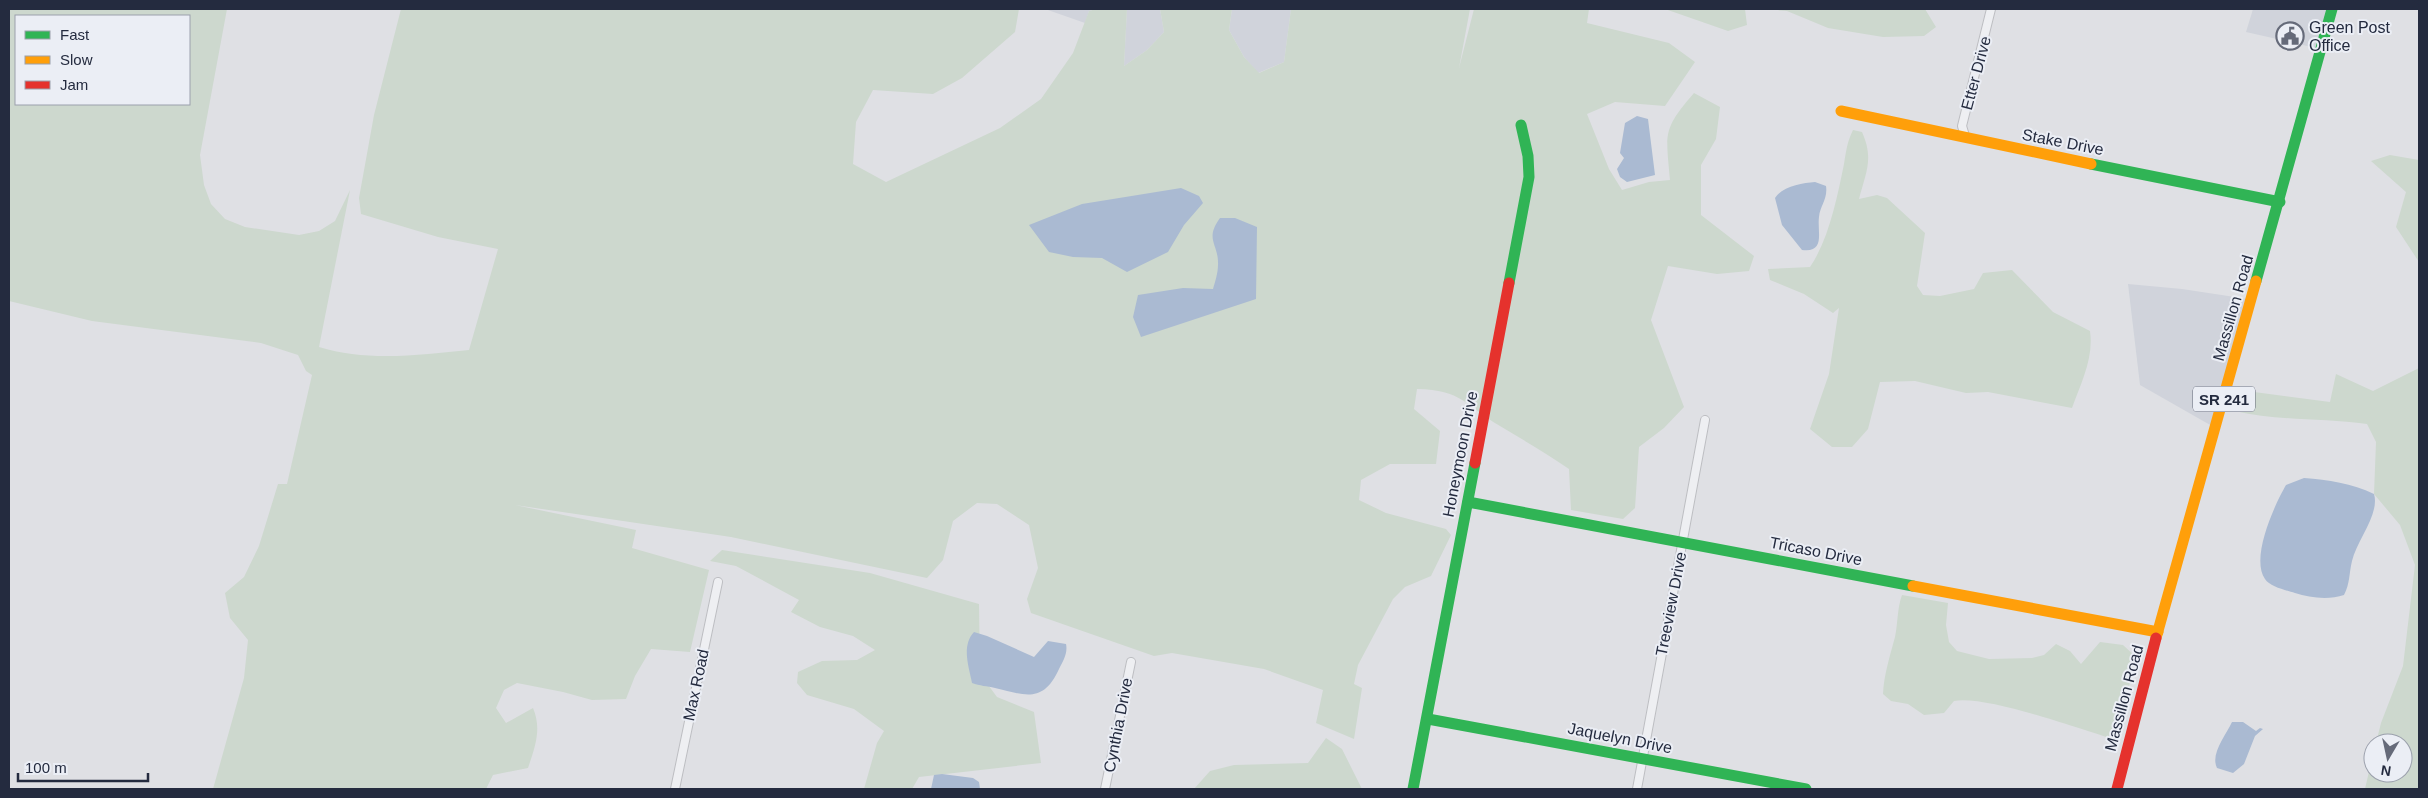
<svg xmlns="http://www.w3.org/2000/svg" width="2428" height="798" viewBox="0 0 2428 798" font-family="Arial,sans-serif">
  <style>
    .built { fill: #d0d3db }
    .green { fill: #cdd8ce; fill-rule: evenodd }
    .water { fill: #aabad2 }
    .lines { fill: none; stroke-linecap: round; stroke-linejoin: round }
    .street-casing { stroke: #bdbec2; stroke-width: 10 }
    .street { stroke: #eeeff2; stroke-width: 8 }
    .fast { stroke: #30b455; stroke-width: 11 }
    .slow { stroke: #ff9f0a; stroke-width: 11 }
    .jam { stroke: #e5322d; stroke-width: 11 }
    .labels { text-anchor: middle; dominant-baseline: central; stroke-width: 4; stroke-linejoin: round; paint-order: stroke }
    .shield { fill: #ebeef5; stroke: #606676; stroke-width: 1 }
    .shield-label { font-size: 15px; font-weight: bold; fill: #242b3f }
    .poi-label { font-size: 16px; fill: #242b3f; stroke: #ebeef5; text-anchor: start }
    .street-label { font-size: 16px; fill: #242b3f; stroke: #ebeef5 }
  </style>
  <rect width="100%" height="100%" fill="#dfe0e4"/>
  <g class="built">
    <polygon points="1045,9 1096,9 1089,11 1085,23"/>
    <polygon points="1127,9 1160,9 1164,32 1147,50 1124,66"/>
    <polygon points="1232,9 1291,9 1284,62 1258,73 1244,57 1229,30"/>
    <polygon points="2253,9 2326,9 2316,48 2246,32"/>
    <polygon points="2128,284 2182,289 2248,299 2212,426 2140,385"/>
  </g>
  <g class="green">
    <path d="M9,9H227L200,155L204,185L211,204L225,219L245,227L299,235L319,231L335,221L350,190L319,347C366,362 421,355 469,350L498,249L438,237L361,214L359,198L374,115L401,9H1019L1015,32L962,78L933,94L873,90L856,122L853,164L886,182L1000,128L1041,99L1073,53L1089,11L1096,9H1127L1124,66L1147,50L1164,32L1160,9H1232L1229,30L1244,57L1259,73L1284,62L1291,9H1470L1459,68L1474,9H1589L1587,23L1669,43L1695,62L1665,106L1615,102L1587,114L1609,169L1622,190L1649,182L1670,180C1666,133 1662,130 1694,93L1720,107L1716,139L1701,165V215L1754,256L1749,271L1717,274L1668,266L1651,320L1684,407L1664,428L1639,447L1635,508L1623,519L1571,510L1569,469C1546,453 1523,440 1500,426C1465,405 1462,390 1417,389L1414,409L1440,431L1436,464H1390L1361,480L1359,500L1386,513L1446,529L1451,535L1431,576L1405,587L1393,599L1358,665L1354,684L1362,688L1354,739L1316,723L1323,690L1264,669L1172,653L1154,656L1031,613L1027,599L1038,568L1029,525L997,504L977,503L953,521L943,560L927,578L731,537L515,505L636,530L632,548L709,570L690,652L651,649L635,676L626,699L592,700L563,692L517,683L504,690L496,708L506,723L533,708C542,729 535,747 528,768L493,775L486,789H213L244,678L248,640L230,618L225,593L244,577L259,546L278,484H287L312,375L306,371L298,355L261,343L92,321L9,301ZM16,16H189V104H16Z"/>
    <polygon points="1665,9 1745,9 1747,25 1728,31"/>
    <polygon points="1766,9 1925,9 1936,27 1924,36 1883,37 1828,28 1787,11"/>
    <path d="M1853,130L1862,132C1874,159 1866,172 1859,199L1877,195L1887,198L1925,233L1917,286L1923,295L1940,296L1974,289L1983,273L2012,270L2053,312L2090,331C2094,358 2081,383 2072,408L1988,392L1966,393L1915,381L1880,382L1868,429L1852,447H1832L1810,429L1829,374L1839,308L1833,313L1804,294L1770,280L1768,269L1810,267C1829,239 1837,198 1844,164C1846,152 1847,142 1853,130Z"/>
    <polygon points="2390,155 2419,160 2419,262 2396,227 2406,192 2371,161"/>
    <path d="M2419,368V789H2365L2373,754V773H2403V743H2376L2381,723L2403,666L2415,565L2400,525L2374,494L2376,442L2367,424C2323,418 2278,421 2235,411L2239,390L2330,402L2336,374L2373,391Z"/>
    <polygon points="722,550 870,573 979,604 980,674 997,697 1034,712 1041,763 919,777 912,789 864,789 877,743 884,731 854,709 807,695 797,683 798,672 822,661 857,660 875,650 853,636 820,627 791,612 799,600 736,566 710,561"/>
    <path d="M1902,595L1948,603L1946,625L1949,642L1957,651L1989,659L2032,658L2044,655L2056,644L2070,651L2081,664L2100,642L2123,645L2136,657L2118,733L2107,737C2075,727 1984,695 1954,701L1944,713L1924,715L1908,704L1891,701L1883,694C1884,674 1890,656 1895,637C1898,623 1897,609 1902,595Z"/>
    <polygon points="1326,738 1342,749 1362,789 1194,789 1210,771 1234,765 1308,763"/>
  </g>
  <g class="water">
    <polygon points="1637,116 1648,119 1655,175 1627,182 1620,177 1617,169 1624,158 1620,153 1625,123"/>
    <path d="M1815,182L1826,186C1828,199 1820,206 1819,217C1817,232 1826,253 1802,250L1782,225L1775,198C1783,186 1802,183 1815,182Z"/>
    <polygon points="1181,188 1199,196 1203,203 1184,225 1168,252 1127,272 1102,258 1073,257 1049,252 1029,225 1082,204"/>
    <path d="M1220,218H1235L1257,227L1256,299L1141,337L1133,317L1138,295L1183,288L1213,289C1215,282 1218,273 1218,265C1219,244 1204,240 1220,218Z"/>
    <path d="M2304,478C2328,480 2352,483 2374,494C2380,514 2357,540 2352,561C2349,573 2350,584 2344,595C2329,600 2310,598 2295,593C2286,590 2270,587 2265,579C2250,558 2275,504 2286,485Z"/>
    <path d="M974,632L987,636L1034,657L1048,641L1066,644C1068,653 1063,661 1059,669C1043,704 1025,695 995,688C987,686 980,686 972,683C969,667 961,646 974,632Z"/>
    <path d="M2232,722H2243L2256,731L2260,728L2263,729L2255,736L2244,764L2233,773L2217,768C2210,754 2226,735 2232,722Z"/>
    <polygon points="942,774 973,778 979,782 980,789 931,789 934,775"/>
  </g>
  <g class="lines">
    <g class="street-casing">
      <g id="street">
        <polyline points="1965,136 1962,126 1991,9"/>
        <polyline points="675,789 718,582"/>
        <polyline points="1105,789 1131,662"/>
        <polyline points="1637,789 1705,420"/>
      </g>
    </g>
    <use href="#street" class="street"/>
    <g class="fast">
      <polyline points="2091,164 2280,202"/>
      <polyline points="2256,281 2332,9"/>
      <polyline points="1509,283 1529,177 1528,156 1521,125"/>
      <polyline points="1468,502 1913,586"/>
      <polyline points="1428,719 1806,789"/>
      <polyline points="1413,789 1475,463"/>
    </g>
    <g class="slow">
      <polyline points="1841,111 2091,164"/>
      <polyline points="1913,586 2158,632"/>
      <polyline points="2156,638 2256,281"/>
    </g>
    <g class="jam">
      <polyline points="1475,463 1509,283"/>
      <polyline points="2117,789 2156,638"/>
    </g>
  </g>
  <defs>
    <g id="civic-ring" transform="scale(1.4375)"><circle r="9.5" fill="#ebeef5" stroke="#656a79" stroke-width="1.5"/><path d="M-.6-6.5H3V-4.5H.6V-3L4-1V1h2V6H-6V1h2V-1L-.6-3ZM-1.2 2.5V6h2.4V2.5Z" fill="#656a79"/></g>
  </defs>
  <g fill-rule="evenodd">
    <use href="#civic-ring" x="2290" y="36"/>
  </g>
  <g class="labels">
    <rect class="shield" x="2193" y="386.5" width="62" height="25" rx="4"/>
    <g class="shield-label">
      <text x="2224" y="399">SR 241</text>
    </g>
    <g class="poi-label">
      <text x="2309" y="27">Green Post<tspan x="2309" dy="18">Office</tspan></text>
    </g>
    <g class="street-label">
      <text transform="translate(1976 73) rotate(-75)">Etter Drive</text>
      <text transform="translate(2063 142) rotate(11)">Stake Drive</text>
      <text transform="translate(2233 308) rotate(-74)">Massillon Road</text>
      <text transform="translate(1460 454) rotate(-79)">Honeymoon Drive</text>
      <text transform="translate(1816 551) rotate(11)">Tricaso Drive</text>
      <text transform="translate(1671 604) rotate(-79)">Treeview Drive</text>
      <text transform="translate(696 685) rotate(-78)">Max Road</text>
      <text transform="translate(2124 698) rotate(-75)">Massillon Road</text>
      <text transform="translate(1118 725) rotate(-79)">Cynthia Drive</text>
      <text transform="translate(1620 738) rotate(11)">Jaquelyn Drive</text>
    </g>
  </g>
  <rect width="2428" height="798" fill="none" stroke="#242b3f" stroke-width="20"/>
  <rect x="15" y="15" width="175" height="90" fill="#ebeef5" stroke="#9ba0ac"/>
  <rect x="25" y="31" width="25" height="8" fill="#30b455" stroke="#9ba0ac"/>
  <text x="60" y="40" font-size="15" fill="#242b3f">Fast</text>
  <rect x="25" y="56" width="25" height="8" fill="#ff9f0a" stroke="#9ba0ac"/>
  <text x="60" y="65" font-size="15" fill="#242b3f">Slow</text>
  <rect x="25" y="81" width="25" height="8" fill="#e5322d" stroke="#9ba0ac"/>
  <text x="60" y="90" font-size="15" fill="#242b3f">Jam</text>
  <g transform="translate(2388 758) rotate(189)"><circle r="24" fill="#ebeef5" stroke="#9ba0ac"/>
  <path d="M0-4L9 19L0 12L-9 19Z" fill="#656a79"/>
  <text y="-8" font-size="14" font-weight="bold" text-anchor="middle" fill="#242b3f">N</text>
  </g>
  <path d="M18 773v8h130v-8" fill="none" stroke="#242b3f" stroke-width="2.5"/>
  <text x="25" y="773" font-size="15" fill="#242b3f" stroke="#ebeef5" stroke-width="4" paint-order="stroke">100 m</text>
</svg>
